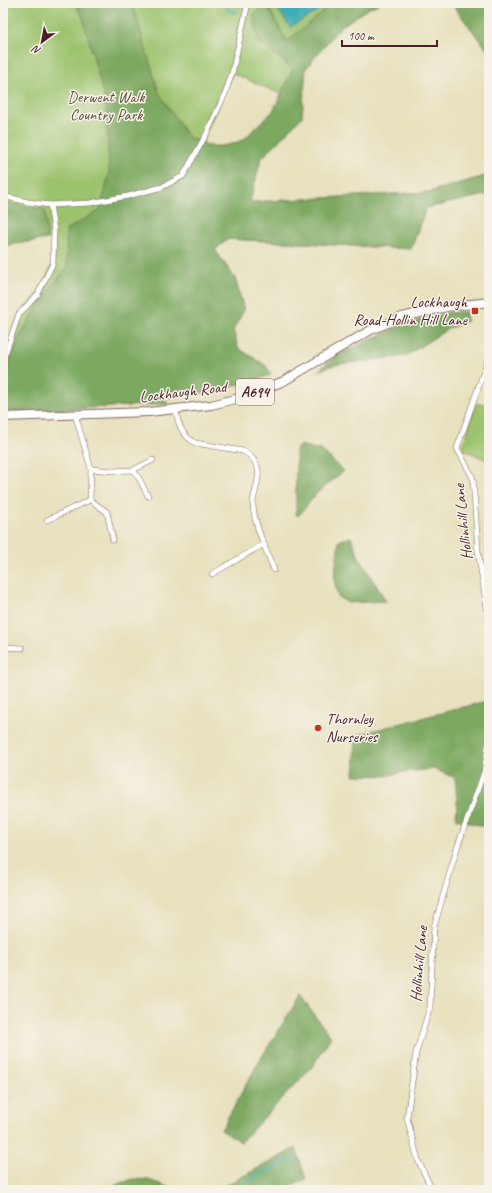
<svg xmlns="http://www.w3.org/2000/svg" width="492" height="1193" viewBox="0 0 492 1193" font-family="Caveat,sans-serif">
  <style>
    .green { fill: #9bc26d; stroke: #72704c }
    .forest { fill: #7ca860; stroke: #636446 }
    .water { fill: #3daeb5; stroke: #446670 }
    .lines { fill: none; stroke-linecap: round; stroke-linejoin: round }
    .stream { stroke: #3daeb5; stroke-width: 2 }
    .minor-casing { stroke: #81635e; stroke-width: 6 }
    .primary-casing { stroke: #81635e; stroke-width: 10 }
    .minor { stroke: #fff; stroke-width: 5 }
    .primary { stroke: #fff; stroke-width: 8 }
    .poi-dot { fill: #c8321e; stroke: #f7f3e8; stroke-width: 1.5 }
    .labels { text-anchor: middle; dominant-baseline: central; stroke-width: 3; stroke-linejoin: round; paint-order: stroke }
    .shield { fill: #f7f3e8; stroke: #7e5f64; stroke-width: 1 }
    .shield-label { font-size: 15px; font-weight: bold; fill: #4a1f2b }
    .park-label { font-size: 16px; fill: #62503f; stroke: #f7f3e8 }
    .poi-label { font-size: 16px; fill: #4a1f2b; stroke: #f7f3e8; text-anchor: end }
    .street-label { font-size: 16px; fill: #4a1f2b; stroke: #f7f3e8 }
  </style>
  <rect width="100%" height="100%" fill="#f7f3e8"/>
  <filter id="ink" filterUnits="userSpaceOnUse"><feTurbulence type="fractalNoise" baseFrequency=".025" numOctaves="2"/><feDisplacementMap in="SourceGraphic" scale="8" xChannelSelector="R" yChannelSelector="G"/><feConvolveMatrix kernelMatrix="1 2 1 2 8 2 1 2 1" color-interpolation-filters="sRGB"/></filter>
  <filter id="wash" filterUnits="userSpaceOnUse"><feTurbulence type="fractalNoise" baseFrequency=".012" numOctaves="4" result="noise"/><feDisplacementMap in="SourceGraphic" scale="16" xChannelSelector="R" yChannelSelector="G"/><feGaussianBlur stdDeviation="0.9" result="paint"/><feColorMatrix in="noise" values="0 0 0 0 0 0 0 0 0 0 0 0 0 0 0 0 0 1.4 0 .05"/><feComposite in="paint" operator="in"/></filter>
  <g filter="url(#wash)">
    <rect width="100%" height="100%" fill="#e7e1be"/>
    <g class="green">
      <path d="M3,3H380L367,9L340,27L283,95L232,73L202,143C219,149 227,146 243,140L250,203L429,192L489,175V194L426,208L411,249L228,239L215,250L235,278L244,310L233,330L238,348L266,366L271,375L214,391L163,398L168,404L3,412V360L19,314L38,294L53,263L54,238L3,246Z"/>
      <polygon points="476,404 488,404 489,461 462,449"/>
    </g>
    <g class="forest">
      <polygon points="75,3 132,3 159,93 188,137 214,147 229,145 243,140 273,111 293,69 259,42 253,15 266,3 284,36 288,41 333,3 380,3 367,9 340,27 306,68 302,117 261,159 250,202 429,192 489,175 489,194 426,208 411,249 228,239 215,250 235,278 244,310 233,330 238,348 266,366 271,375 214,391 163,398 168,404 3,412 3,378 19,338 40,302 67,267 66,230 100,210 109,174 106,105 83,18"/>
      <polygon points="451,3 489,3 489,52"/>
      <polygon points="3,202 45,210 47,238 3,246"/>
      <polygon points="466,312 467,321 446,330 406,356 333,365 317,372 335,356 402,325 448,313"/>
      <polygon points="300,445 321,450 344,471 317,493 299,515 296,515 296,449"/>
      <polygon points="351,537 359,557 386,601 348,603 338,597 334,579 339,541"/>
      <polygon points="489,649 489,828 456,819 457,801 455,778 434,769 403,772 387,776 354,775 356,735 487,701 487,654"/>
      <polygon points="300,996 331,1037 312,1067 241,1142 221,1130 258,1063"/>
      <polygon points="296,1148 306,1179 280,1190 217,1190"/>
      <polygon points="133,1179 149,1180 176,1190 100,1190"/>
    </g>
    <polygon class="water" points="274,3 328,3 323,8 290,27"/>
    <g class="lines">
      <g class="stream">
        <path d="M223,3C227,9 230,13 238,12"/>
        <polyline points="235,1190 258,1175 294,1159"/>
      </g>
    </g>
  </g>
  <g filter="url(#ink)">
    <g class="lines">
      <g class="minor-casing">
        <g id="minor">
          <polyline points="3,196 28,202 50,205"/>
          <polyline points="489,357 457,448 473,478 478,551 489,621"/>
          <polyline points="3,360 19,314 38,294 53,263 54,230 50,205 90,203 128,196 162,187 183,176 207,133 225,94 232,73 248,3"/>
          <path d="M176,410C178,425 182,435 195,443L243,451C250,455 256,461 258,469C260,480 254,492 253,502C252,520 267,552 274,570"/>
          <polyline points="75,414 91,469 113,471 133,470 140,480 148,496"/>
          <polyline points="133,470 153,460"/>
          <polyline points="90,500 107,512 113,540"/>
          <polyline points="47,520 90,500 91,469"/>
          <polyline points="212,574 264,544"/>
          <polyline points="3,647 22,648"/>
          <polyline points="432,1190 418,1160 407,1118 416,1053 430,1007 434,927 457,848 484,772 489,740"/>
        </g>
      </g>
      <g class="primary-casing">
        <polyline id="primary" points="3,417 149,412 211,405 243,397 284,381 348,343 371,330 402,317 447,307 489,302"/>
      </g>
      <use href="#minor" class="minor"/>
      <use href="#primary" class="primary"/>
    </g>
  </g>
  <g class="poi-dot">
    <rect x="471" y="307" width="8" height="8" rx="2"/>
    <circle cx="318" cy="728" r="4"/>
  </g>
  <g class="labels">
    <rect class="shield" x="236" y="379" width="38" height="26" rx="3"/>
    <g class="shield-label">
      <text x="255" y="392">A694</text>
    </g>
    <g class="park-label">
      <text x="106" y="97">Derwent Walk<tspan x="106" dy="18">Country Park</tspan></text>
    </g>
    <g class="poi-label">
      <text x="467" y="302">Lockhaugh<tspan x="467" dy="18">Road-Hollin Hill Lane</tspan></text>
      <text x="326" y="719" text-anchor="start">Thornley<tspan x="326" dy="18">Nurseries</tspan></text>
    </g>
    <g class="street-label">
      <text transform="translate(183 392) rotate(-7)">Lockhaugh Road</text>
      <text transform="translate(463 522) rotate(-96)">Hollinhill Lane</text>
      <text transform="translate(419 964) rotate(-85)">Hollinhill Lane</text>
    </g>
  </g>
  <rect width="492" height="1193" fill="none" stroke="#f7f3e8" stroke-width="16"/>
  <g transform="translate(42 42) rotate(212)" stroke="#f7f3e8" stroke-width="3" paint-order="stroke">
  <path d="M0-3L7 15L0 10L-7 15Z" fill="#4a1f2b"/>
  <text y="-6" font-size="11" font-weight="bold" text-anchor="middle" fill="#4a1f2b">N</text>
  </g>
  <path d="M342 40v6h95v-6" fill="none" stroke="#4a1f2b" stroke-width="2"/>
  <text x="348" y="40" font-size="12" fill="#4a1f2b" stroke="#f7f3e8" stroke-width="3" paint-order="stroke">100 m</text>
</svg>
